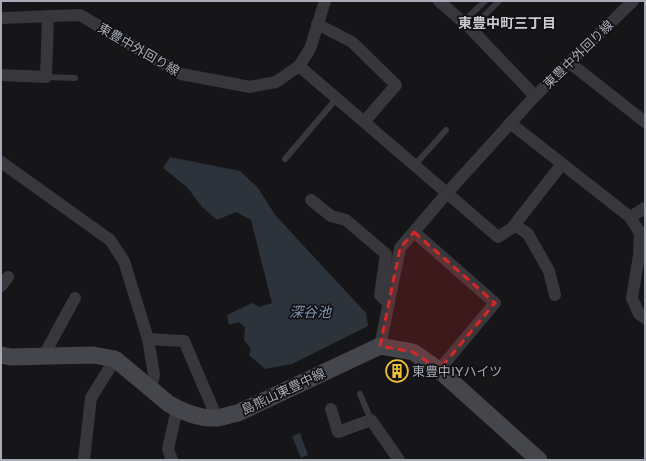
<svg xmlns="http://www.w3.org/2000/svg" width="646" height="461" viewBox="0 0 646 461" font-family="'Golos Text','Noto Sans JP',sans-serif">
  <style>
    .water { fill: #2c333b }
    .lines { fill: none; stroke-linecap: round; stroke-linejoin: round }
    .lane { stroke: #37373c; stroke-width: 6 }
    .street { stroke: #37373c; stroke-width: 12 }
    .secondary { stroke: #45464c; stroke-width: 17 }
    .marked { fill: #d62828; fill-opacity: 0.2; stroke: #d62828; stroke-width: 3; stroke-dasharray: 8 5; stroke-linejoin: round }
    .labels { text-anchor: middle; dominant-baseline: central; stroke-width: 3.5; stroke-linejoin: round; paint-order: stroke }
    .street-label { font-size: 13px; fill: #a8abb7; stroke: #111113 }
    .poi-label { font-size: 13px; fill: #a8abb7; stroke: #111113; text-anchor: start }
    .neighbourhood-label { font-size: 14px; font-weight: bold; fill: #c9cbd3; stroke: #111113 }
    .water-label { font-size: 14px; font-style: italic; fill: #7f96b2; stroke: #111113 }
  </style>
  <rect width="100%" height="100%" fill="#161618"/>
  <g class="water">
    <polygon points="170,157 240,171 258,188 276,216 366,313 368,326 292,364 265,369 249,355 251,349 244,340 245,327 239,322 229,325 227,315 252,303 259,307 272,303 251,220 236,212 217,220 202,207 187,187 163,168"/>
    <polygon points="300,433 308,455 301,458 292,436"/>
  </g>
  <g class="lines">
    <g class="lane">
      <polyline points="463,22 485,1"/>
      <polyline points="471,29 499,1"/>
      <polyline points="46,77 75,78"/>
      <polyline points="285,159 337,98"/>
      <polyline points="415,165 446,130"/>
      <polyline points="360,394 371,420"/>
    </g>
    <g class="street">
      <polyline points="439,1 471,29 535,96"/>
      <polyline points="1,18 80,15 181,74 250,87 276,82 299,66 310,49 325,1"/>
      <polyline points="317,24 352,42 396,85 364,122"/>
      <polyline points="570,63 645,122"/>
      <polyline points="299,66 498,237 512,228 562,164"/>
      <polyline points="1,75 46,77 48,16"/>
      <polyline points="510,123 630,217 640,233 639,255 632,298 639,314 645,318"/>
      <polyline points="1,162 110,240 124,261 148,339 154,375 151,388"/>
      <polyline points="311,200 331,216 346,220 386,254 380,295 389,304"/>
      <polyline points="630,217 645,208"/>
      <polyline points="515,225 528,234 549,271 555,295"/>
      <polyline points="414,232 495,303 439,370"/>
      <polyline points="1,286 8,277"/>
      <polyline points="148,339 184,341 217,418"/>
      <polyline points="380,346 400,248 447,193 535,96 633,1"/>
      <polyline points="43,357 75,298"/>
      <polyline points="331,409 338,432 371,420 399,460"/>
      <polyline points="84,460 91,398 115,359"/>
      <polyline points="172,460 168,449 177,409"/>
    </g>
    <path class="secondary" d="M1,355L11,357L93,355L115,359L169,404C183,412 200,419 217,418C224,417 231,414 238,413L380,346L413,352L439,370L539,460"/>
  </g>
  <path class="marked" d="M414,232L495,303L439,370L413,352L380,346L400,248Z"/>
  <defs>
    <g id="building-ring" transform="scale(1.15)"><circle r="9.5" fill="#111113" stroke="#efc136" stroke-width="1.5"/><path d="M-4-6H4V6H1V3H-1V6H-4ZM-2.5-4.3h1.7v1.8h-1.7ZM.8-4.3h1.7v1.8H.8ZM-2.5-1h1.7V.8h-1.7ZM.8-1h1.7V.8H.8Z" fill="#efc136"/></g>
  </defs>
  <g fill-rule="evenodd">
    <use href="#building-ring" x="397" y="371"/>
  </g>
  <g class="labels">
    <g class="street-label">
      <text transform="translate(139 49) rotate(30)">東豊中外回り線</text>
      <text transform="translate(578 54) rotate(-44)">東豊中外回り線</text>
      <text transform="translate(283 391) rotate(-25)">島熊山東豊中線</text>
    </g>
    <g class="poi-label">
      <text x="412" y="371">東豊中IYハイツ</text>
    </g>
    <g class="neighbourhood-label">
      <text x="507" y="22">東豊中町三丁目</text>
    </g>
    <g class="water-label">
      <text x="310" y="311">深谷池</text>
    </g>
  </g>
  <rect width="646" height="461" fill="none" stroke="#a8abb7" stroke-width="4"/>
</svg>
